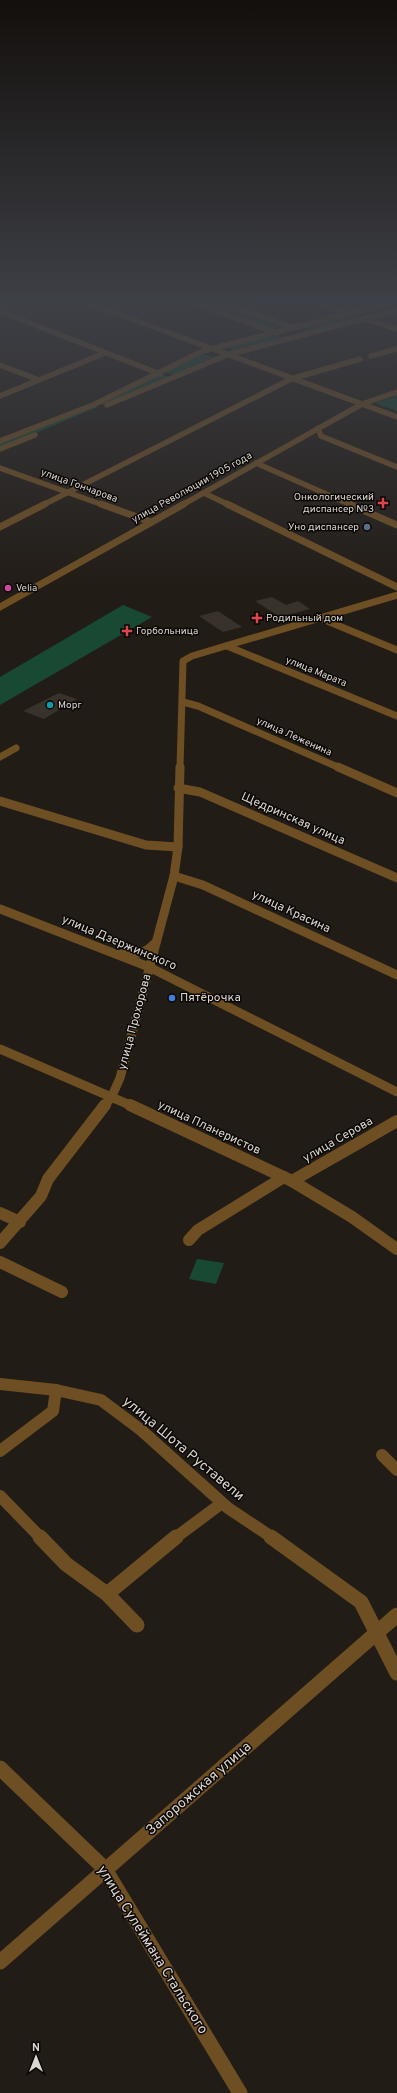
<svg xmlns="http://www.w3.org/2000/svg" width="397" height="2093" viewBox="0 0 397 2093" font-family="Overpass,sans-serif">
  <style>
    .green { fill: #174933 }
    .building { fill: #39322b }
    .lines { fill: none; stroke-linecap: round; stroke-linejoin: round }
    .minor-far4 { stroke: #6e4f24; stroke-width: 5.5 }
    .minor-far3 { stroke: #6e4f24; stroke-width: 7 }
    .minor-far2 { stroke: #6e4f24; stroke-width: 9 }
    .minor-far1 { stroke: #6e4f24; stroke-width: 12 }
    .minor { stroke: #6e4f24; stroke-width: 15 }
    .health-dot { fill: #e0444e; stroke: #0a0705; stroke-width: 1.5 }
    .service-dot { fill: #5c6f8a; stroke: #0a0705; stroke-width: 1.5 }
    .hotel-dot { fill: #d1479c; stroke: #0a0705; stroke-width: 1.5 }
    .culture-dot { fill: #0f9aa8; stroke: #0a0705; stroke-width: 1.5 }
    .shop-dot { fill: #3f7fe0; stroke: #0a0705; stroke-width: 1.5 }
    .labels { text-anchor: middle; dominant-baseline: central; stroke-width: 3; stroke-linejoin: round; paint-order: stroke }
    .far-street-label { font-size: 10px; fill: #dcd7d3; stroke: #0a0705 }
    .far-poi-label { font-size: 10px; fill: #dcd7d3; stroke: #0a0705; text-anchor: start }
    .street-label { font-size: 12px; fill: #dcd7d3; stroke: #0a0705 }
    .poi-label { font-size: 12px; fill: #dcd7d3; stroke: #0a0705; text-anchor: start }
    .near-street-label { font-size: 14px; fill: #dcd7d3; stroke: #0a0705 }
  </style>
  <rect width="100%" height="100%" fill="#221c16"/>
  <g class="green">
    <polygon points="197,299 206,299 282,326 271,329 190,301"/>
    <polygon points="345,315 359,319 310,332 298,328"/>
    <polygon points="274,334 285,338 237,351 226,347"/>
    <polygon points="203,354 214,357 175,375 162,372"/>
    <polygon points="158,374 171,377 104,405 99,404"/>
    <polygon points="397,396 397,411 375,403"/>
    <polygon points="95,406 98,407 0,448 0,443"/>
    <polygon points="123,605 152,617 0,705 0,677"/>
    <polygon points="197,1259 224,1263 216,1284 189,1279"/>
  </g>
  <g class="building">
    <polygon points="272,597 286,605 298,601 310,609 280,617 255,601"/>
    <polygon points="218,611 242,627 223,632 199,616"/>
    <polygon points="59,693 77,699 44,719 23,711"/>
  </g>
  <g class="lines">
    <g class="minor-far4">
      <polyline points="78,299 397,417"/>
      <polyline points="210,299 295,328"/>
      <polyline points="307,299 349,313"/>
      <polyline points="188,301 277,333"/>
      <polyline points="0,311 160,374"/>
      <polyline points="366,319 397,329"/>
      <polyline points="371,356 397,349"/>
      <polyline points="0,365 39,380"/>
      <polyline points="0,396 105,353"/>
      <polyline points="107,405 227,355 397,310"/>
      <polyline points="318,428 321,436 397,467"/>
      <polyline points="0,441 93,405 203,351 397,301"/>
      <polyline points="0,449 35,435"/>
      <polyline points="256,463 351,505"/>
      <polyline points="0,468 103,505"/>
      <polyline points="204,493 229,505"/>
      <polyline points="43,505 291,379 360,359"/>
      <polyline points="182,505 362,404 397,392"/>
    </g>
    <g class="minor-far3">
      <polyline points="101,504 151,522"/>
      <polyline points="227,504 397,587"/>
      <polyline points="349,504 397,525"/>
      <polyline points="0,527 45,504"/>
      <polyline points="0,607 184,504"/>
      <polyline points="320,618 397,650"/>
      <polyline points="227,646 397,716"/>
      <polyline points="183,702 198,706 340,768"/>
      <polyline points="0,757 16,748"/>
      <polyline points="180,768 183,661 192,656 397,595"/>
    </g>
    <g class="minor-far2">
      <polyline points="338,767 397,793"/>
      <polyline points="178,788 200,792 397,878"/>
      <polyline points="0,801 146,845 178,847"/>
      <polyline points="174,876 203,885 397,975"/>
      <polyline points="0,909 149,967 397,1092"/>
      <path d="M121,954C135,955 145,954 155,943"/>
      <polyline points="0,1049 132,1106"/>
      <polyline points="105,1106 112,1096 120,1078 174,876 178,847 180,767"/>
    </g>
    <g class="minor-far1">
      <polyline points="130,1105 292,1181 352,1217 397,1249"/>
      <polyline points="292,1181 397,1121"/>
      <polyline points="0,1213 20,1222"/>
      <polyline points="189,1240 198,1230 284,1177"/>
      <polyline points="0,1243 41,1196 48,1179 105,1105"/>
      <polyline points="0,1262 62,1292"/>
      <polyline points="0,1384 56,1390 101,1400 141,1430 228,1508 273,1538"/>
      <polyline points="0,1451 53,1411 56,1390"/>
      <polyline points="382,1455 397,1470"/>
      <polyline points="0,1496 41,1538"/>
      <polyline points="175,1538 222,1503"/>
    </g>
    <g class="minor">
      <polyline points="40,1537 66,1564 107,1594 137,1625"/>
      <polyline points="271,1537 361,1602 397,1673"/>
      <polyline points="107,1594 176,1537"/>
      <polyline points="0,1768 105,1869 240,2093"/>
      <polyline points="0,1962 397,1615"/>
    </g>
  </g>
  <linearGradient id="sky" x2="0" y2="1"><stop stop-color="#130f0c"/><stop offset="0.51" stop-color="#3e4047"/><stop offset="1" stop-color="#3e4047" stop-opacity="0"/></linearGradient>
  <rect width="397" height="592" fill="url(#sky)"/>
  <g class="health-dot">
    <path d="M381 497h4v4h4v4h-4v4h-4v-4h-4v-4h4z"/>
    <path d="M255 612h4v4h4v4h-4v4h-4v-4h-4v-4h4z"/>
    <path d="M125 625h4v4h4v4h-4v4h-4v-4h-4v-4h4z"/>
  </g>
  <circle class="service-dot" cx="367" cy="527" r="4"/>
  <circle class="hotel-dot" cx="8" cy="588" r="4"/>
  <circle class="culture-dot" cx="50" cy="705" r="4"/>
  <circle class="shop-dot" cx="172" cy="998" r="4"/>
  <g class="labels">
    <g class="far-street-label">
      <text transform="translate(79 486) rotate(20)">улица Гончарова</text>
      <text transform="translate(192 488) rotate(-29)">улица Революции 1905 года</text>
      <text transform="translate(316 672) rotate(22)">улица Марата</text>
      <text transform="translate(294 737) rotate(24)">улица Леженина</text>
    </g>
    <g class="far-poi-label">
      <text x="374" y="497" text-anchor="end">Онкологический<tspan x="374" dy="12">диспансер №3</tspan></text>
      <text x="359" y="527" text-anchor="end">Уно диспансер</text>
      <text x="16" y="588">Velia</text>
      <text x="266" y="618">Родильный дом</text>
      <text x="136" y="631">Горбольница</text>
      <text x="58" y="705">Морг</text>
    </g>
    <g class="street-label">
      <text transform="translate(293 819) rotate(24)">Щедринская улица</text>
      <text transform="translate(291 912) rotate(25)">улица Красина</text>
      <text transform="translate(119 943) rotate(23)">улица Дзержинского</text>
      <text transform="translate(135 1022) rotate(-75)">улица Прохорова</text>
      <text transform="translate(209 1128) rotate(25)">улица Планеристов</text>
      <text transform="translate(338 1140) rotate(-30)">улица Серова</text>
    </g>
    <g class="poi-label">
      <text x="180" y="998">Пятёрочка</text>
    </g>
    <g class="near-street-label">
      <text transform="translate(183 1449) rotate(40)">улица Шота Руставели</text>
      <text transform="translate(199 1789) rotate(-41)">Запорожская улица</text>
      <text transform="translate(152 1950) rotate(58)">улица Сулеймана Стальского</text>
    </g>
  </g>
  <g transform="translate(36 2057)" stroke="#0a0705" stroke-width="3" paint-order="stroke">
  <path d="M0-3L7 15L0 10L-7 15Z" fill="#dcd7d3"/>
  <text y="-6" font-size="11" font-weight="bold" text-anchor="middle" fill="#dcd7d3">N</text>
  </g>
</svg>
